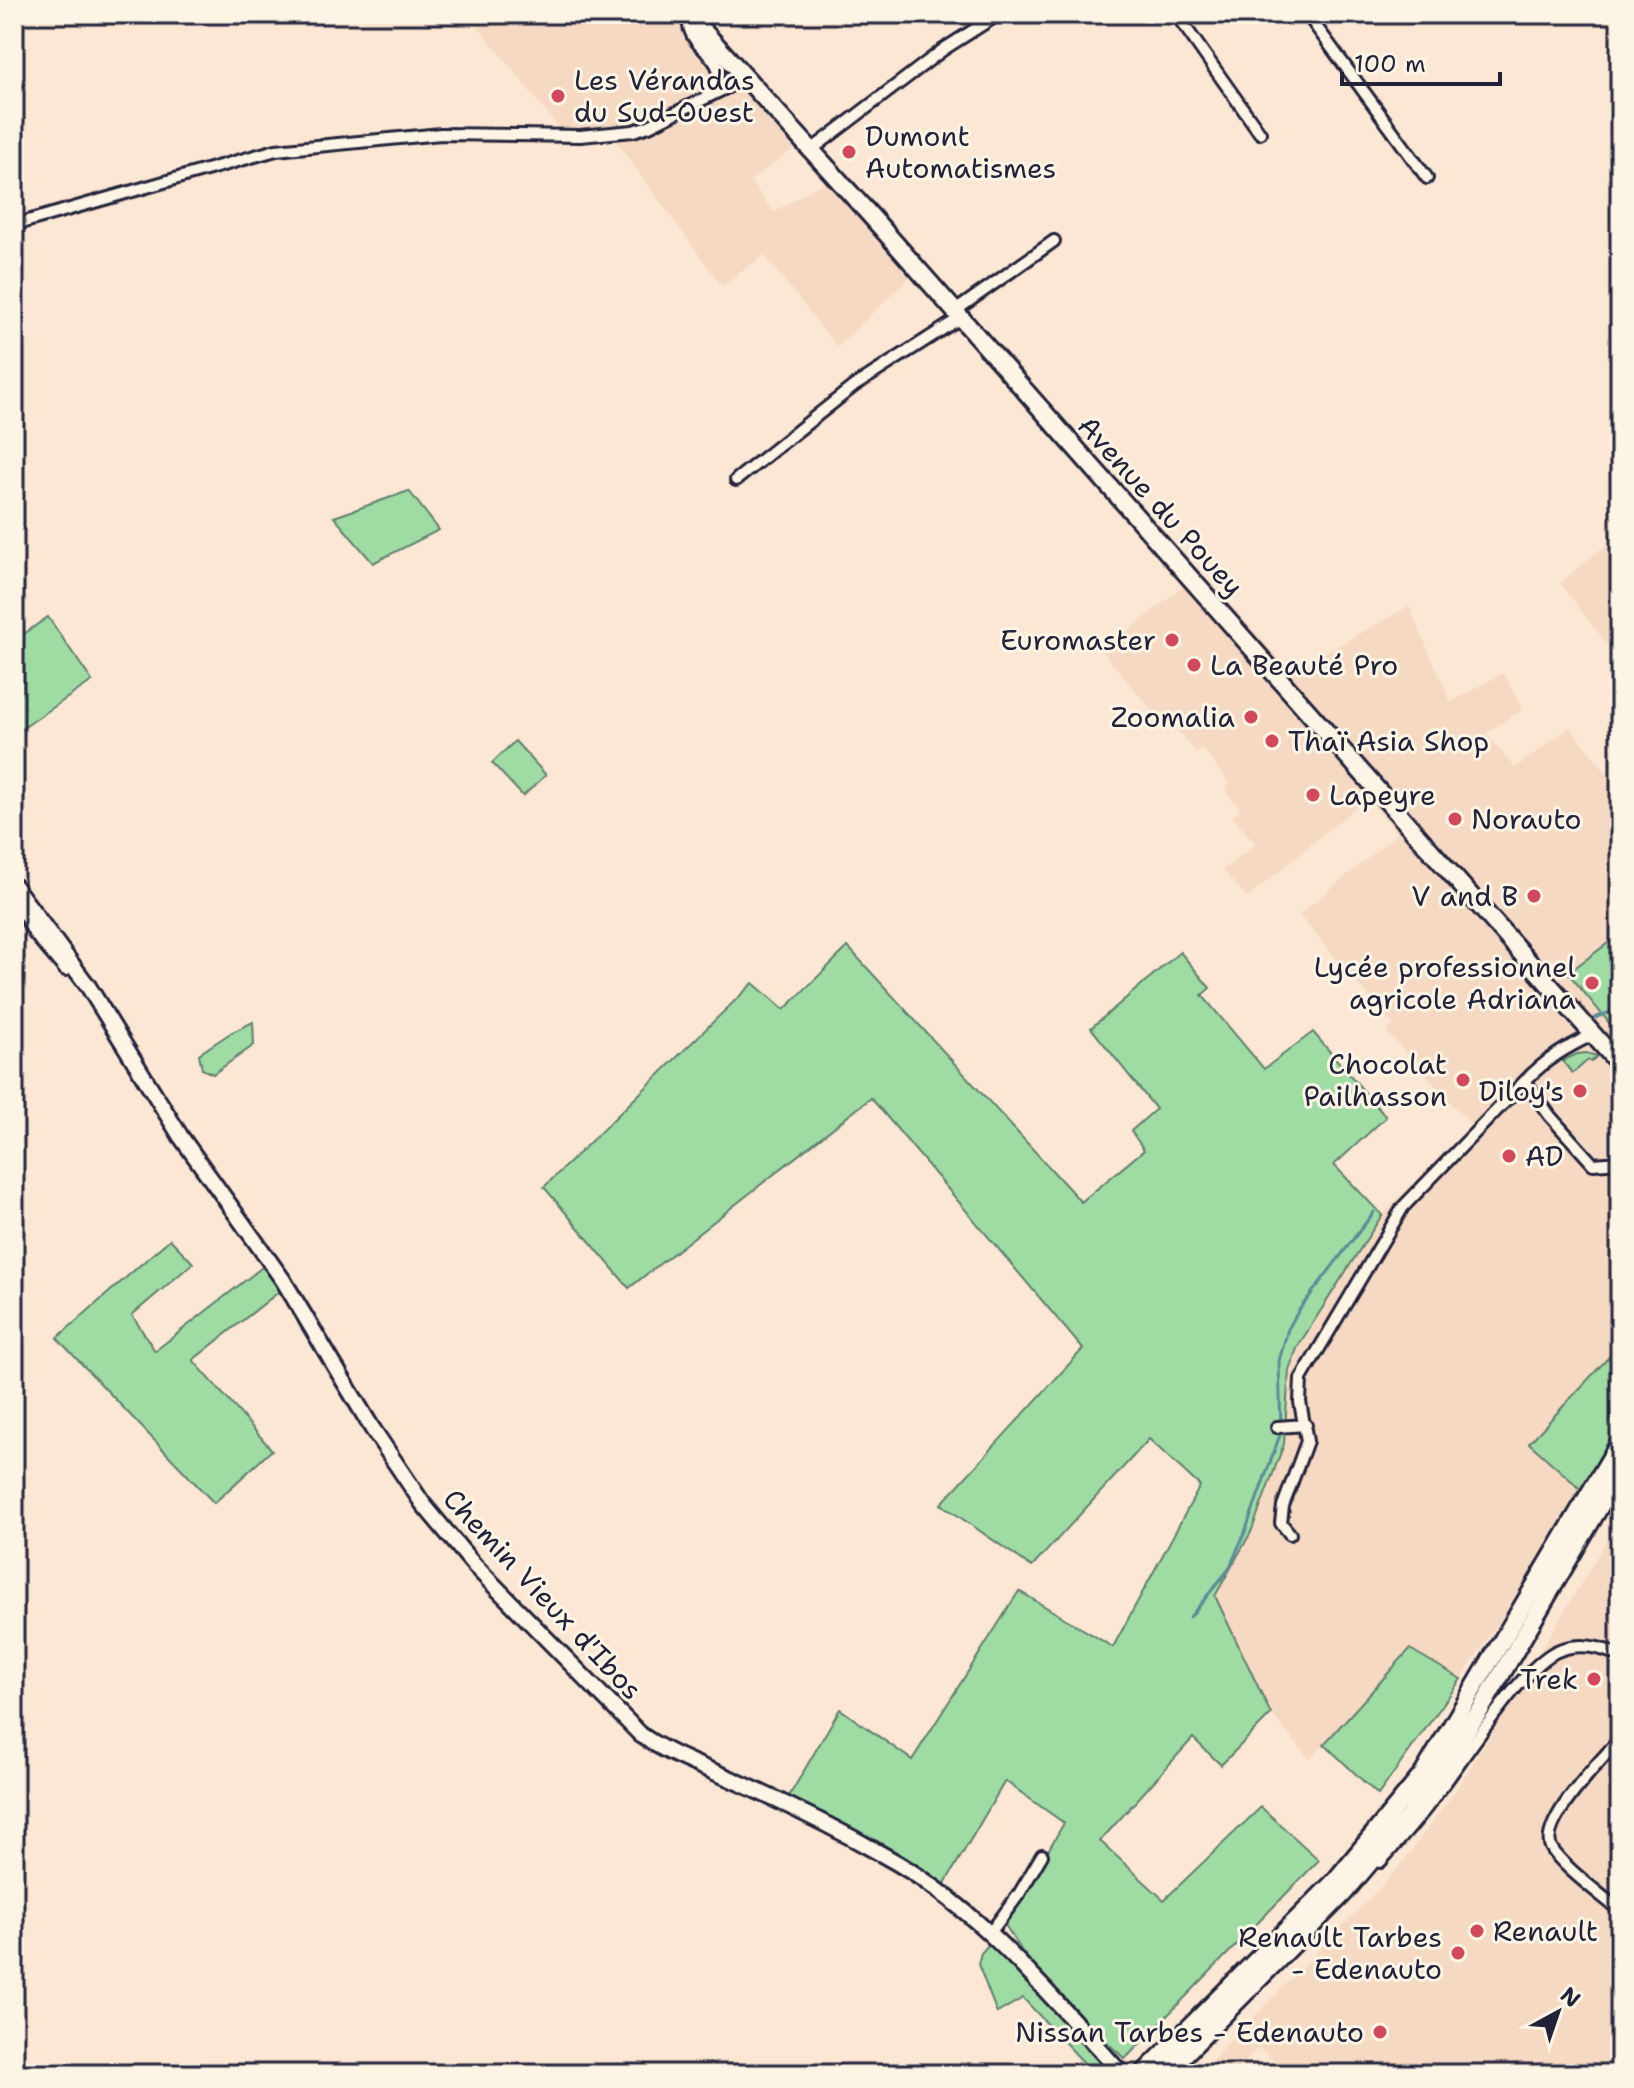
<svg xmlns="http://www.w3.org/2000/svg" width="1634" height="2088" font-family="'Shantell Sans',sans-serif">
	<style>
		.built { fill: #f6d9c3 }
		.green { fill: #9fdca4; stroke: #607f70; stroke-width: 2 }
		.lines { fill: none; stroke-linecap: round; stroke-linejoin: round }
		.stream { stroke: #5b8b9a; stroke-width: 3 }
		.street-casing { stroke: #22223b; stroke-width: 16 }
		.secondary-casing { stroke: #22223b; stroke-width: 20 }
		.primary-casing { stroke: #22223b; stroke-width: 22 }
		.street { stroke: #fcf5e5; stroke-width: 10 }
		.secondary { stroke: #fcf5e5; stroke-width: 14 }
		.primary { stroke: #fcf5e5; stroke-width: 16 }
		.poi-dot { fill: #d1495b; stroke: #fcf5e5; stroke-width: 3 }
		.labels { text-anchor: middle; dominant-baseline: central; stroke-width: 6; stroke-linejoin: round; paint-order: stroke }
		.poi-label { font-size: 28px; fill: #22223b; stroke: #fcf5e5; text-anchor: end }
		.street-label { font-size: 28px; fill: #22223b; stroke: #fcf5e5 }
	</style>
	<rect width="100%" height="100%" fill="#fbe7d3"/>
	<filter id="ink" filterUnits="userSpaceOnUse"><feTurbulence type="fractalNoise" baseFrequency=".0125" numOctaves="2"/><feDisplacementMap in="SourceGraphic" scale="16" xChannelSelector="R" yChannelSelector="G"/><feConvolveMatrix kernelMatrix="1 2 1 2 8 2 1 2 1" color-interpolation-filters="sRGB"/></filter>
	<g filter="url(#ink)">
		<path class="built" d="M468,14H700L810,137L750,181L774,212L828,180L913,274L837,347L764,255L722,286L615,140L568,139Z
			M1620,533V661L1560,583Z
			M1200,572L1291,672L1409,606L1451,702L1503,673L1523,709L1486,733L1515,768L1570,727L1620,790V1345L1529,1443L1584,1492L1461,1679L1410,1649L1310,1759L1271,1714L1215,1596L1250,1532L1286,1397L1289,1370L1298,1346L1382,1215L1471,1125L1387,1032L1393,1025L1299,915L1398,833L1367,798L1247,898L1223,870L1256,844L1233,817L1240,809L1226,791L1228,782L1202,748L1196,752L1167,717L1161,721L1103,652Z
			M1620,1518V2074H1286L1259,2047L1233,2074H1198L1396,1871L1419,1840L1454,1793L1494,1729Z"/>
		<path class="green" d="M409,491L439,530L373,563L334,517Z
			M48,617L92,681L14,734V641Z
			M515,741L546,775L523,796L492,763Z
			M1620,934V1036L1568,973Z
			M848,947L1081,1202L1144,1150L1131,1131L1156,1109L1091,1028L1180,952L1210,988L1202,995L1264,1069L1313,1032L1386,1117L1334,1165L1382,1215L1298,1346L1289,1370L1284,1444L1251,1532L1215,1596L1271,1714L1221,1765L1193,1738L1100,1841L1164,1900L1261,1807L1319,1860L1125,2059L1070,2008L1027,1959L1005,1925L1064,1823L1005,1781L937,1897L882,1861L781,1810L840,1709L912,1760L1019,1591L1113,1647L1200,1486L1149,1439L1032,1567L941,1504L1083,1349L871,1098L629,1288L544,1187L753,983L784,1010Z
			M253,1022L254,1045L213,1074L202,1069L199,1054L232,1032Z
			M1586,1053L1597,1056L1591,1062L1588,1060L1573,1073L1562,1061L1577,1054Z
			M170,1239L193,1263L132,1315L155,1351L265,1265L281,1290L193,1360L272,1450L214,1503L57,1338Z
			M1620,1345V1429L1584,1492L1529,1443Z
			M1410,1649L1461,1679L1378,1795L1324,1744Z
			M989,1944L997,1948L1115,2074H1079L1084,2063L1023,1998L997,2013L978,1964L981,1953Z"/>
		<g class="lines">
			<path class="stream" d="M1595,1018L1620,1008
				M1190,1617L1229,1569L1245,1532L1281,1432L1279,1361L1288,1329L1299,1310L1374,1212"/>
			<defs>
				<path id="street" d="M1176,14L1260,133
					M1307,14L1427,178
					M689,17C689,21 688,26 690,30C698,55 738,61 707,96
					M810,151L944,49L999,14
					M14,225L276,150L441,134L580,136L633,131L649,126L746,78
					M955,311L1054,241
					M736,480L854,386L960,318
					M1594,1034C1567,1047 1546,1059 1525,1081L1550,1116L1593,1164L1620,1162
					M1277,1427L1306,1425
					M1290,1534L1281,1523L1283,1506L1307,1441L1300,1402L1301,1379L1403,1207L1525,1081
					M1620,1739C1604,1757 1539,1822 1551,1847C1560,1865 1603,1896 1620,1911
					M1380,1862C1400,1840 1419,1819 1436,1795C1463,1760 1519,1671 1555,1652C1576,1642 1599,1646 1620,1656
					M990,1933L1019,1894L1042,1855"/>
				<path id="secondary" d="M14,886L88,986L181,1137L283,1280L372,1428L423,1504L474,1565L641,1735C670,1755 701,1766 733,1780C785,1803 836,1828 885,1856C980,1908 1049,1995 1121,2073
					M24,911L36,933L66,968"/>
				<path id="primary" d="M688,14L870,215L1620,1065
					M1143,2074L1334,1882L1423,1774L1620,1442
					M1165,2074L1344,1893L1411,1814L1481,1709L1620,1472"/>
			</defs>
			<use href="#street" class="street-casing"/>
			<use href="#secondary" class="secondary-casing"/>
			<use href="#primary" class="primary-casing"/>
			<use href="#street" class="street"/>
			<use href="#secondary" class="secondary"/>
			<use href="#primary" class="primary"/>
		</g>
	</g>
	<g class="poi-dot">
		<circle cx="558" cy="96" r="8"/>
		<circle cx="849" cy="152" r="8"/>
		<circle cx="1172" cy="640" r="8"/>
		<circle cx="1194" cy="665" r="8"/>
		<circle cx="1251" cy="717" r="8"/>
		<circle cx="1272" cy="741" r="8"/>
		<circle cx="1313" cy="795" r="8"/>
		<circle cx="1455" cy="819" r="8"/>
		<circle cx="1534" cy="896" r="8"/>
		<circle cx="1592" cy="983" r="8"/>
		<circle cx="1463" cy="1080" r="8"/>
		<circle cx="1580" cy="1091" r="8"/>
		<circle cx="1509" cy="1156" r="8"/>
		<circle cx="1594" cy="1679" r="8"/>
		<circle cx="1477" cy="1931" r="8"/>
		<circle cx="1458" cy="1953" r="8"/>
		<circle cx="1380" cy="2032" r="8"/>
	</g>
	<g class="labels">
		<g class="poi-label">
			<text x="574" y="80" text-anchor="start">Les Vérandas<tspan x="574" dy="32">du Sud-Ouest</tspan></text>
			<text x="865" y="136" text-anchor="start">Dumont<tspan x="865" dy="32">Automatismes</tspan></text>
			<text x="1156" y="640">Euromaster</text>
			<text x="1210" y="665" text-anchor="start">La Beauté Pro</text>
			<text x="1235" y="717">Zoomalia</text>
			<text x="1288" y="741" text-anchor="start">Thaï Asia Shop</text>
			<text x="1329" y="795" text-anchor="start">Lapeyre</text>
			<text x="1471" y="819" text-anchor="start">Norauto</text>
			<text x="1518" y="896">V and B</text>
			<text x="1576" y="967">Lycée professionnel<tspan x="1576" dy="32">agricole Adriana</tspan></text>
			<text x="1447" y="1064">Chocolat<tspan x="1447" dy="32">Pailhasson</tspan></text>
			<text x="1564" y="1091">Diloy's</text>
			<text x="1525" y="1156" text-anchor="start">AD</text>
			<text x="1578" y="1679">Trek</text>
			<text x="1493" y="1931" text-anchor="start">Renault</text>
			<text x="1442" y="1937">Renault Tarbes<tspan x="1442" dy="32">- Edenauto</tspan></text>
			<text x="1364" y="2032">Nissan Tarbes - Edenauto</text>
		</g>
		<g class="street-label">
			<text transform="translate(1161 506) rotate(48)">Avenue du Pouey</text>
			<text transform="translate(543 1594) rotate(47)">Chemin Vieux d'Ibos</text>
		</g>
	</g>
	<rect width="1634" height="2088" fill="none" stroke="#fcf5e5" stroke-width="48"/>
	<rect x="24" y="24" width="1586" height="2040" fill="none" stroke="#22223b" stroke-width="3" filter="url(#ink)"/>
	<g transform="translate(1558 2012) rotate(40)" stroke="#fcf5e5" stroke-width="6" paint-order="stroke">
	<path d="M0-6L14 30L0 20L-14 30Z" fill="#22223b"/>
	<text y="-12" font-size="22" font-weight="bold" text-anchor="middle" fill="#22223b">N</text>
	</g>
	<path d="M1342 72v12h158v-12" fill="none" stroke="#22223b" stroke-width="4"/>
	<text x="1354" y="72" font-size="24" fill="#22223b" stroke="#fcf5e5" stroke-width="6" paint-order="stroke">100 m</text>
</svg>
